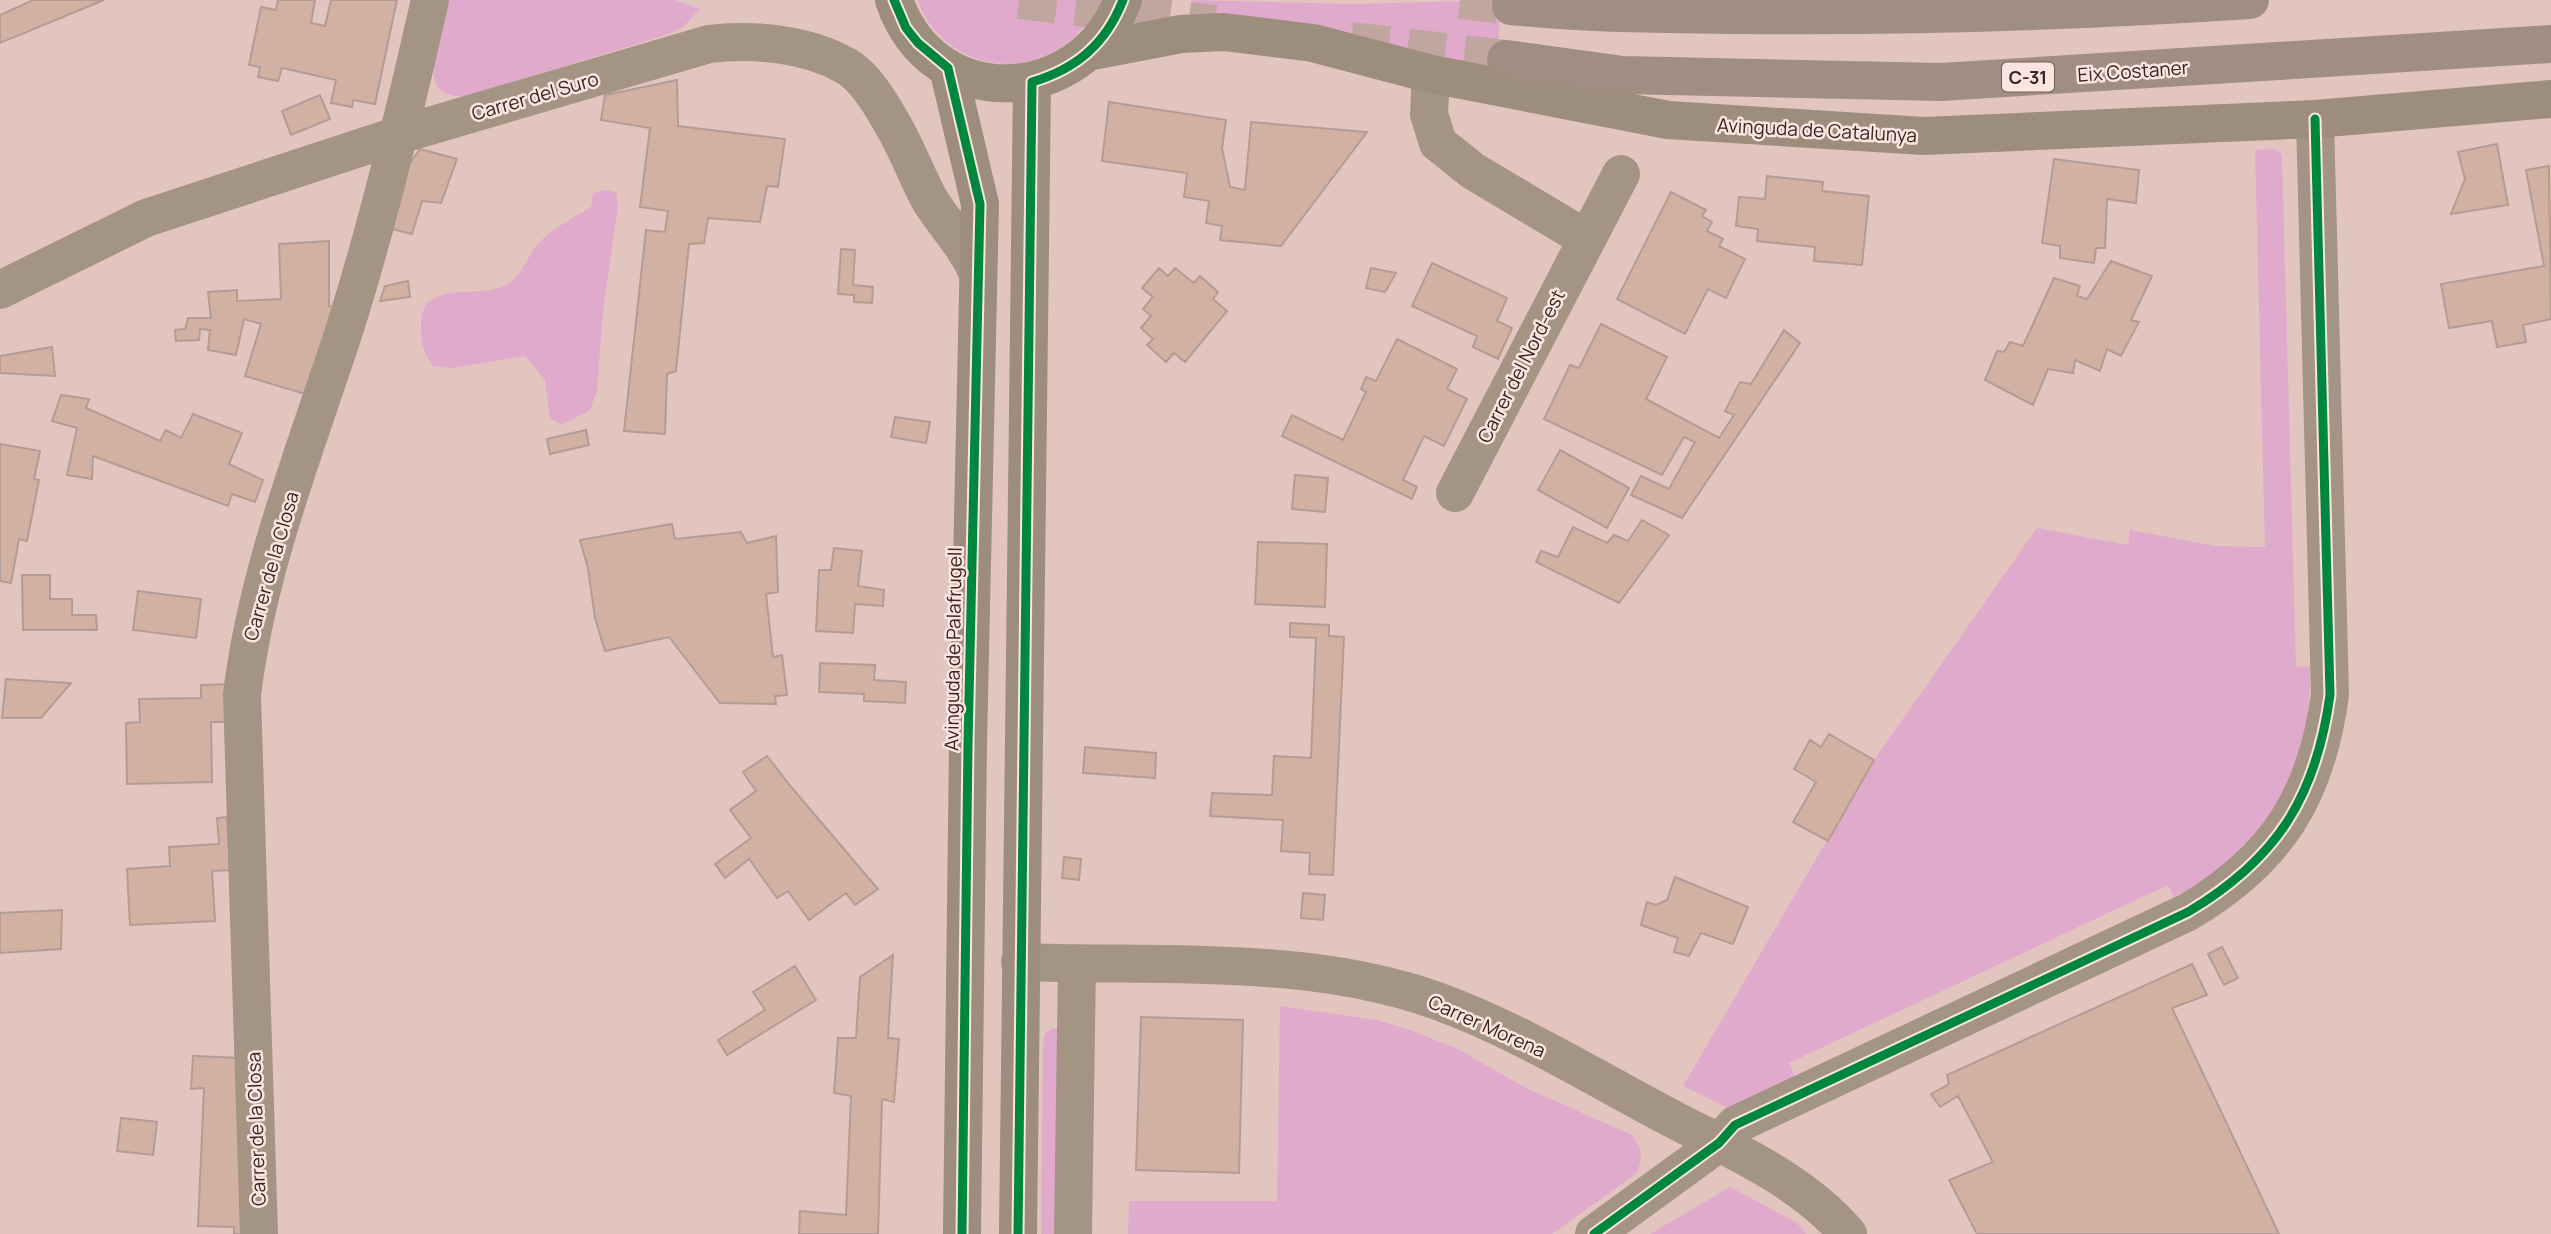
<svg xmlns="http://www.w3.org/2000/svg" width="2551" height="1234" font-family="Manrope,sans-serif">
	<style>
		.green { fill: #e0aacc }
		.building { fill: #d2b1a2; stroke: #b39c95; stroke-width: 2 }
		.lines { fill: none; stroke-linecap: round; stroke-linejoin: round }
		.highway-tunnel { stroke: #c1a59f; stroke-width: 38; stroke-dasharray: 38 19; stroke-linecap: butt }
		.street { stroke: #a49484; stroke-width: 38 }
		.secondary { stroke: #9d8d7c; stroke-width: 38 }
		.highway { stroke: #a08e83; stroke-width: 38 }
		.cycleway-casing { stroke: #fce4e0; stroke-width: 13 }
		.cycleway { stroke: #00873e; stroke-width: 9 }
		.labels { text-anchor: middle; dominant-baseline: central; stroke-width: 5; stroke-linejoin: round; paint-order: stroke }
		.shield { fill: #fce4e0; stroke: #745e5a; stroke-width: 2 }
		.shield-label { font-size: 18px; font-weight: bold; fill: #392420 }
		.street-label { font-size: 19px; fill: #392420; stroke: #fce4e0 }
	</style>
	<rect width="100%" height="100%" fill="#e3c5bf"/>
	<path class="green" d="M446,0H675L700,9L682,28L663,36L464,97C457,96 448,96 442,91C422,78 442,21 446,0Z
		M917,0H1099C1064,85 950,85 917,0Z
		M1192,0L1355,4L1501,0L1496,75L1190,18Z
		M2273,149L2281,153L2282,158L2296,666L2310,667C2313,770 2265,850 2174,897L2168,885L1789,1063L1795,1077L1728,1108L1683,1086L1874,760L2037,528L2128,545L2130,530L2216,546L2265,547L2255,150Z
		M606,190L616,192L618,206L603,312L597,390L590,410L562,425L550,418L545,380L525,356L451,368L433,366C423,352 421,344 421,326C420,276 482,301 508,284C523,274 527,257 537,245C551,229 573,218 591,207L593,193Z
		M1280,1006L1377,1020L1413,1031L1458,1049L1526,1088L1632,1135C1642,1149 1643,1157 1637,1173L1552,1234H1128L1129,1201H1277Z
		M1053,1028L1061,1031L1060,1234H1041L1043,1043L1045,1033Z
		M1730,1187L1797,1223L1806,1234H1650Z"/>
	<path class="building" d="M33,0H104L0,43V15Z
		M278,0H315L311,23L325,26L331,0H397L375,104L353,100L352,107L331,103L336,80L282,68L278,81L258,77L260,67L249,65L261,7L276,10Z
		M677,80L678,126L785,139L778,187L767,186L760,222L708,218L704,243L689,244L676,371L667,374L665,434L624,431L646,230L665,232L668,211L640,207L650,128L601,120L605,95Z
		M320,95L330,119L291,135L282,111Z
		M1109,102L1226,120L1222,148L1230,187L1245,190L1251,122L1367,132L1281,246L1220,240L1222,226L1206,223L1209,201L1184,197L1187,173L1102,161Z
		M2497,144L2508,205L2451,214L2465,179L2458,152Z
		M420,149L457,159L441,203L422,201L412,234L392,229L403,173Z
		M2054,159L2139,170L2136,203L2107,199L2105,248H2096L2094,263L2060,258V246L2042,243Z
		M2549,166L2551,319L2523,325L2526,342L2497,347L2492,321L2449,328L2441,284L2544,266L2526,170Z
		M1767,176L1823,182L1822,191L1869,196L1862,265L1814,261L1815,247L1757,241L1758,229L1736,226L1739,197L1765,199Z
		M1671,192L1706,210L1702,216L1712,222L1707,231L1723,239L1719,246L1745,259L1726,298L1708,289L1685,334L1617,299Z
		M329,241V306L336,308L312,396L245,376L261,324L244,319L236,355L208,350L210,330L200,329L199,340L176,341L175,330L185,329L188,318H211L208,292L237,290V301L281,299L279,244Z
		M841,249L855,250L853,285L873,287L872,303L854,302V295L838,294Z
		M2111,261L2152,276L2131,320L2139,322L2121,356L2107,349L2100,371L2075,360L2073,373L2048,369L2033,405L1985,380L1997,351L2004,352L2010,342L2023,346L2054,278L2080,286L2077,296L2087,299Z
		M1432,263L1507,298L1497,321L1512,328L1498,359L1473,347L1477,336L1412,306Z
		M1159,268L1168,276L1175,268L1194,283L1200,276L1218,292L1213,299L1227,311L1185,362L1174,353L1166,362L1147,345L1153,339L1141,328L1151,316L1143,309L1153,297L1142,288Z
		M1371,268L1396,273L1385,292L1366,288Z
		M408,281L410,297L380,301L385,286Z
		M1601,324L1667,357L1646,399L1719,438L1734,415L1725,411L1740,382L1751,384L1784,330L1800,343L1682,518L1631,495L1641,476L1669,489L1695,442L1684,437L1662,475L1544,419L1570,365L1579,368Z
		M1397,339L1457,369L1447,389L1467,399L1444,446L1424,436L1403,480L1417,487L1412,499L1282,436L1292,415L1343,440L1366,392L1361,389L1366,377L1376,381Z
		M52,347L55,376L0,373V356Z
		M61,395L89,399L86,408L160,441L166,430L181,438L193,414L242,433L229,464L263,480L255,502L232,494L228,506L93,456L92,479L67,475L77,428L52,421Z
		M895,417L930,422L926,443L891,437Z
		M586,430L589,445L550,454L547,439Z
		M0,444L40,451L34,479L39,480L27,541L19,539L11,583L0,581Z
		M1560,450L1629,488L1607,528L1538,490Z
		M1295,475L1328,478L1325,512L1292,509Z
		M1642,520L1669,535L1619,603L1536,562L1541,551L1558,557L1573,527L1607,543L1614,535L1628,541Z
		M672,524L675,539L741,532L747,543L776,536L778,592L766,594L773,657L782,655L787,695L775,696L776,704L720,703L669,637L605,651L595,618L588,568L580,540Z
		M1258,542L1327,544L1325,607L1255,604Z
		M834,548L862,551L858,586L884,590L883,606L855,604L853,633L816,631L819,570H831Z
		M22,575H50V599H72V615H96L97,630H23Z
		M138,591L201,599L196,638L133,630Z
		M1290,623L1329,625V636L1344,637L1333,875L1309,874L1310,853L1281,851L1283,820L1210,816L1212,793L1272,795L1274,756L1311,758L1316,638L1290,637Z
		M820,663L875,665L874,680L906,682L905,703L864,701V694L819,692Z
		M6,679L71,683L41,718H2Z
		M231,684L232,722H211L212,782L127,784L126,723L140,722L139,699L201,698V685Z
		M1829,734L1874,760L1828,841L1793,822L1816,782L1794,769L1810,740L1821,747Z
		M1085,747L1156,753L1155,778L1083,773Z
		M767,756L792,788L878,889L855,905L846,893L809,920L788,891L777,898L749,859L725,878L715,864L751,838L730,810L756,791L743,772Z
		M227,817L230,870L212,871L215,921L130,925L127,869L170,866L169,847L219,844L217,818Z
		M1064,857L1081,859L1079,880L1062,878Z
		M1675,877L1748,907L1733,944L1701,933L1689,956L1674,952L1678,938L1641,925L1647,902L1656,905L1667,900Z
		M1303,893L1325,895L1323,920L1301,918Z
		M62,910L61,949L0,953V913Z
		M2222,947L2238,978L2224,985L2208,954Z
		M893,955L888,1038L899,1039L894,1102L882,1099L878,1234H799L800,1211L846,1215L851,1096L834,1093L838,1038H856L860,977Z
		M2192,964L2207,995L2172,1008L2279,1234H1977L1949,1180L1993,1162L1958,1096L1940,1107L1931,1094L1949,1084L1947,1075Z
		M795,966L816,1000L727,1055L718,1040L765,1010L753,992Z
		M1141,1017L1243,1020L1239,1173L1136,1170Z
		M193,1056L242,1058L245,1234H234V1227L198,1226L204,1088L191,1089Z
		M121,1118L157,1122L153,1155L117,1151Z"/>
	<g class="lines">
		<path class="highway-tunnel" d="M1019,0L1215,24
			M1460,0L1511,6
			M1351,41L1506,59"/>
		<path class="street" d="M1431,74L1429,114L1438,143L1473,171L1587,239
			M0,290L146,218L399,135L709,44C753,39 806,43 846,66C864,76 880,102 890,120C905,144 915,172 928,197C943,223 967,246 978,274
			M1455,493L1621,174
			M1020,962C1157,967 1310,954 1440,1002C1519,1031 1593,1077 1667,1116C1731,1150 1800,1178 1848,1234
			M259,1234L242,695C257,569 306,448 345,328C379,220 405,110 430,0
			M1073,1234L1077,964
			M1594,1234L1719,1143L1735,1125L2188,912C2277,859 2316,797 2330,695L2315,119"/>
		<path class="secondary" d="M894,0C933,114 1081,108 1123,0
			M1092,51L1181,34L1224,32L1313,43L1431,74L1668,120L1924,136L2315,119L2551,99
			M948,68L980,204L968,743L962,1234
			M1018,1234L1032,82"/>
		<path class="highway" d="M1511,6C1587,14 1663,14 1740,15C1910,17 2080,11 2250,0
			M1506,59L1623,75L1941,82L2551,44"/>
		<defs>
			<path id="cycleway" d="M894,0L906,28L918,43L948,68L980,204L968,743L962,1234
				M1018,1234L1032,82C1076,69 1106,44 1123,0
				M1594,1234L1719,1143L1735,1125L2188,912C2277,859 2316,797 2330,695L2315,119"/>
		</defs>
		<use href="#cycleway" class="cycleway-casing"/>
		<use href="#cycleway" class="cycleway"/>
	</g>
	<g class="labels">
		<rect class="shield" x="2002" y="62.5" width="52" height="29" rx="5"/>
		<g class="shield-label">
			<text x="2028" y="77">C-31</text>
		</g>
		<g class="street-label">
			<text transform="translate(2133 71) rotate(-4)">Eix Costaner</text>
			<text transform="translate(535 96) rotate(-16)">Carrer del Suro</text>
			<text transform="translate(1817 130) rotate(3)">Avinguda de Catalunya</text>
			<text transform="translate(1521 366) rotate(-63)">Carrer del Nord-est</text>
			<text transform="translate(271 566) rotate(-74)">Carrer de la Closa</text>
			<text transform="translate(953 649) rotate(-89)">Avinguda de Palafrugell</text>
			<text transform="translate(1487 1026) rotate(24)">Carrer Morena</text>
			<text transform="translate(256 1129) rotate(-92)">Carrer de la Closa</text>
		</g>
	</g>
</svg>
